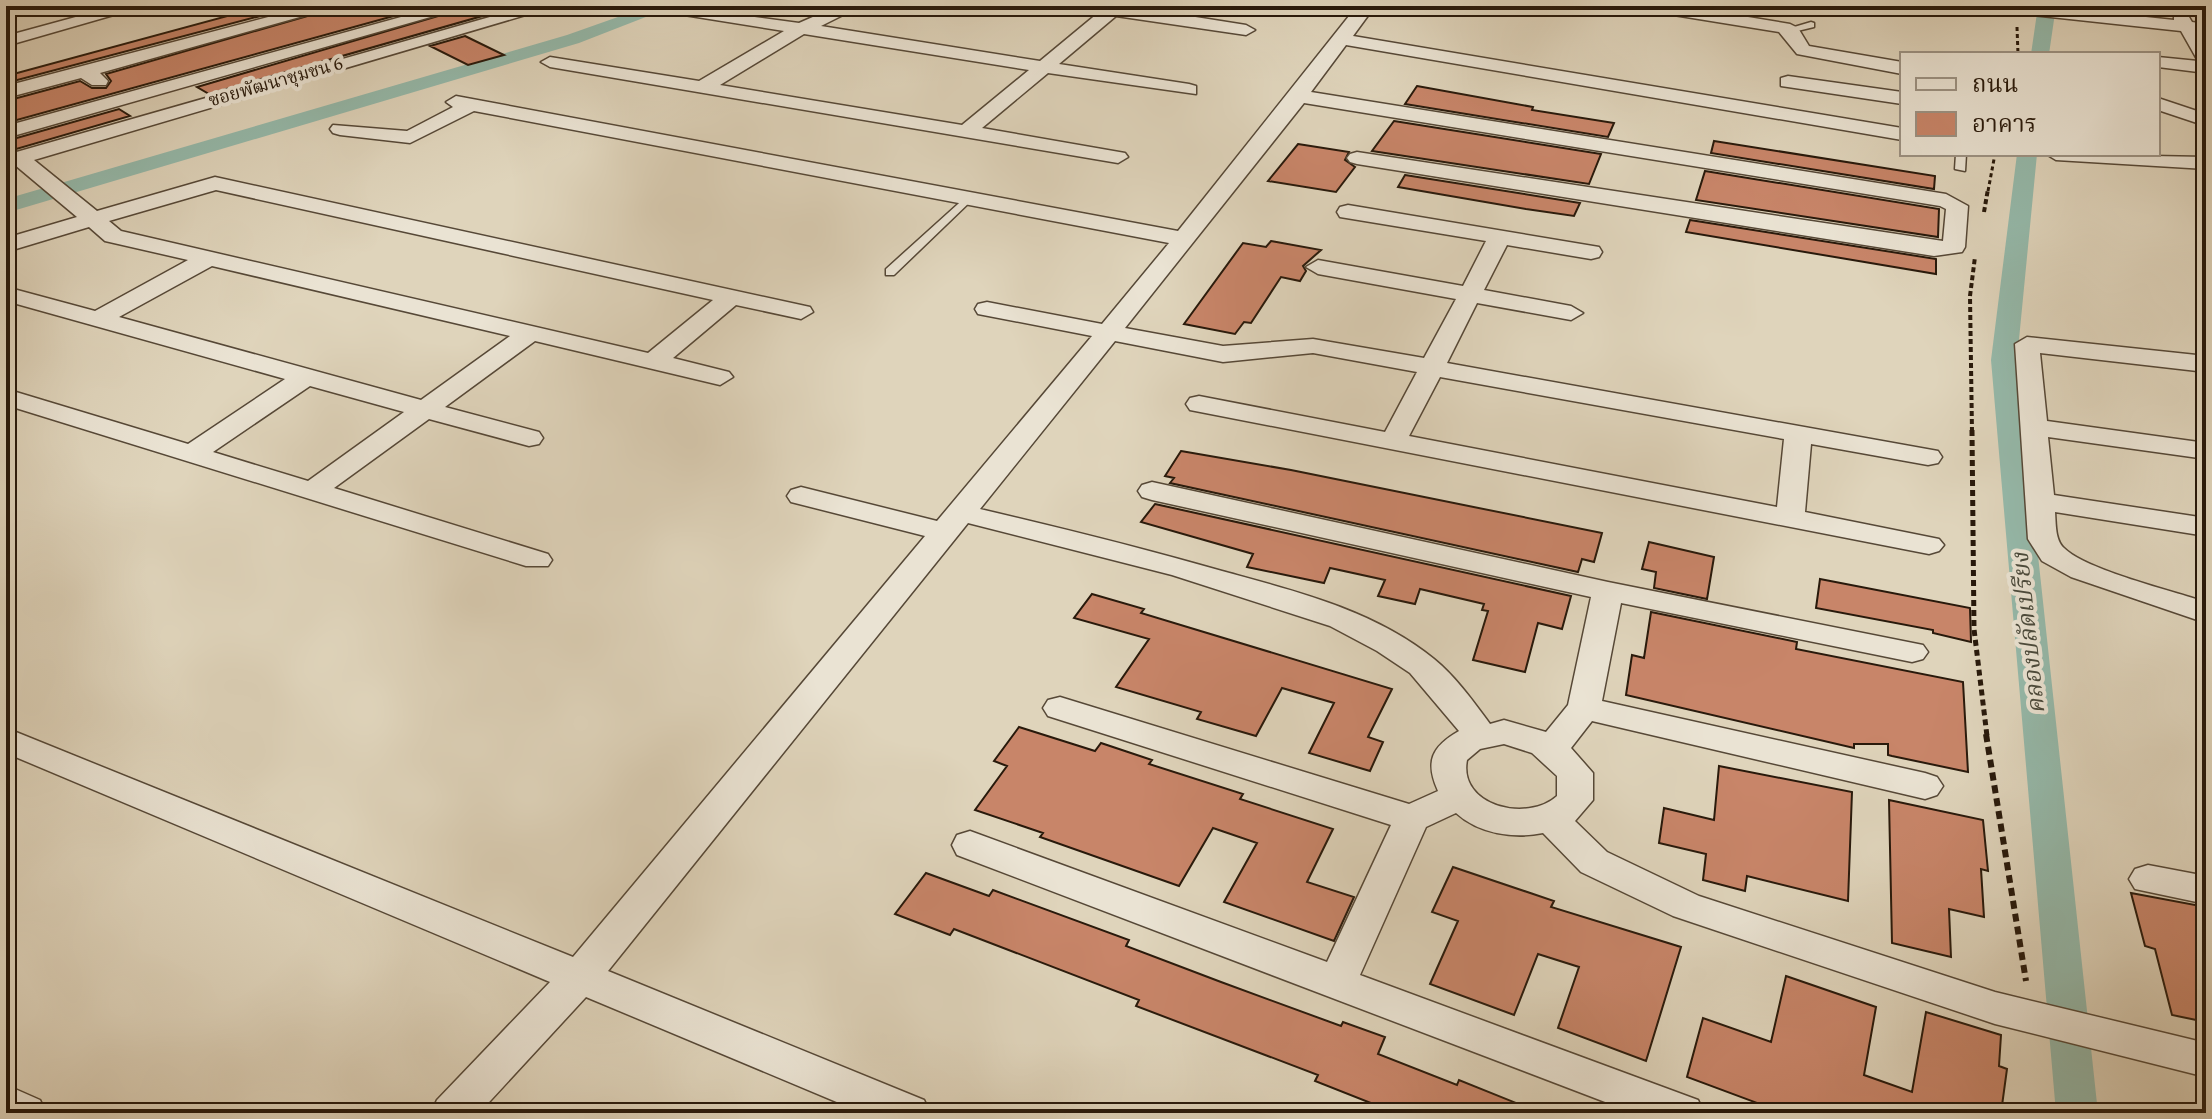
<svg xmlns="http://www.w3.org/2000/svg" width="2212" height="1119" font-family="Vollkorn,'Noto Serif Thai',serif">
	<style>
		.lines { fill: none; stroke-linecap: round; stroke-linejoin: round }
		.canal { fill: #95b9aa; fill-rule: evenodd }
		.building { fill: #c88569; stroke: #28190b; stroke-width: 2 }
		.lane-casing { stroke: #564837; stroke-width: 3 }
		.street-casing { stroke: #564837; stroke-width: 3 }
		.path-far3 { stroke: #28190b; stroke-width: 3; stroke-dasharray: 4 3; stroke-linecap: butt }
		.path-far2 { stroke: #28190b; stroke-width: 4; stroke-dasharray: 5 3; stroke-linecap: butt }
		.path-far1 { stroke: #28190b; stroke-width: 5; stroke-dasharray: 6 4; stroke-linecap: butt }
		.path { stroke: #28190b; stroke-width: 6; stroke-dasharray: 8 5; stroke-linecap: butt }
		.lane { fill: #eae3d3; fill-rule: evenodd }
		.street { fill: #eae3d3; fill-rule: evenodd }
		.labels { text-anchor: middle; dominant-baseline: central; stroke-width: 8; stroke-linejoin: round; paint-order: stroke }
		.far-street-label { font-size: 18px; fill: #28190b; stroke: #eae3d3 }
		.water-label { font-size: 24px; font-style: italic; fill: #49493b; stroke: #eae3d3 }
	</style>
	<rect width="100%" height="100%" fill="#dfd4bb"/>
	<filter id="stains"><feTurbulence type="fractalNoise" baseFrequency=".0025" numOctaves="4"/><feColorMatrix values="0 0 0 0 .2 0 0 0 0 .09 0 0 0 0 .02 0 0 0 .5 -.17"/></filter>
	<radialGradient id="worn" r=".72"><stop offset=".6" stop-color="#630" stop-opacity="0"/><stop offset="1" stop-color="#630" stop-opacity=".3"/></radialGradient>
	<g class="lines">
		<path class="canal" d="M649,6H674L579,43L6,213V199L567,35Z
			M2038,6H2056L2049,54H2031Z
			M2017,154H2037L2017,360L2098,1113H2056L1991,360Z"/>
	</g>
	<path class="building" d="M264,6H298L6,83V76Z
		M342,6H430L6,123V101L80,81L92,88H106L111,81L106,74Z
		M472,6L514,7L209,94L197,87Z
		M465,36L504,55L468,65L430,46Z
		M1417,86L1533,107L1532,110L1614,123L1608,137L1405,104Z
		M119,109L130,116L6,152V141Z
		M1394,121L1601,154L1589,184L1372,151Z
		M1714,141L1935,176L1934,189L1711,153Z
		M1298,144L1349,152L1345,160L1355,167L1336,192L1268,181Z
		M1705,171L1939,209L1938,237L1696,200Z
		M1405,175L1580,203L1574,216L1526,209L1398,187Z
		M1690,220L1936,259V274L1686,232Z
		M1271,241L1321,250L1303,266L1306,271L1300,281L1281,277L1251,323L1244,322L1235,334L1184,324L1243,243L1266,247Z
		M1181,451L1291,470L1602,533L1594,562L1582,559L1578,572L1170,483L1174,478L1165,476Z
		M1155,504L1571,596L1562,629L1538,623L1525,672L1473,660L1488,611L1482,610L1484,604L1420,589L1415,604L1378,596L1385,580L1330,568L1324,583L1247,567L1253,554L1141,522Z
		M1649,542L1714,557L1707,599L1654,588L1656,572L1642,569Z
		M1820,579L1970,608L1971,642L1933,633V630L1816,608Z
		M1092,594L1144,609L1141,613L1392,689L1368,737L1383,742L1370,771L1309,753L1334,703L1282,688L1256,736L1197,719L1201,712L1116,687L1149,639L1074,618Z
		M1651,612L1797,642L1796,649L1963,682L1968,772L1892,756L1888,755V744H1854V748L1626,695L1632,655L1644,658Z
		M1019,727L1095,751L1101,743L1152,760L1149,764L1243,794L1240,799L1333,829L1307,882L1354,897L1334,941L1224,902L1257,843L1213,828L1179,886L1040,837L1043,833L975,810L1007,766L994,761Z
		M1719,766L1852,792L1848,901L1747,876L1745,891L1703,880L1706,854L1659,843L1664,808L1714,820Z
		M1889,800L1983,820L1988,871L1981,869L1984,917L1949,909L1951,957L1892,943Z
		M1453,867L1554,901L1551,907L1681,947L1646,1061L1558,1028L1579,967L1538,954L1514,1015L1430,984L1458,921L1432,912Z
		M926,873L989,896L993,890L1129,940L1126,946L1221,982L1341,1026L1343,1022L1385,1037L1378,1054L1457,1085L1459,1080L1541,1113H1396L1315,1081L1318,1075L1136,1006L1139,1000L954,929L950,935L895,914Z
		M2131,893L2206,907V1022L2172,1015L2155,949L2145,946Z
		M1786,976L1876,1007L1864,1075L1912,1092L1926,1012L2001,1035L1999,1066L2007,1069L2001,1113H1784L1687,1077L1703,1018L1771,1042Z"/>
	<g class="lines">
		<defs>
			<path id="lane" d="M1811,22L1814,23V27L1789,33L1784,30Z
				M1956,154H1966L1965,171L1955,169Z
				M968,195L972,196V200L894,275H886V269Z"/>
			<path id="street" d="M102,6H127L131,10L6,46V36L105,9Z
				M310,6H339L100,73L108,81L106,85H92L81,78L6,98V86Z
				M441,6H469L6,138V126Z
				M528,6H556L34,160L97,211L215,177L810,307L813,312L801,319L736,305L673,358L729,372L733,377L720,385L535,341L445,407L539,432L543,438L539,444L529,446L429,419L334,488L548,554L552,560L548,566H526L6,405V389L188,444L285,379L6,301V287L95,311L188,260L105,241L89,227L6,252V238L77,217L15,165L6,167V155ZM216,190L713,300L648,353L121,231L109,221ZM212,266L510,336L421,400L119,317ZM310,386L404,412L308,481L213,452Z
				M672,6L799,23L838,6H861L821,26L1040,61L1098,13L1076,6H1126L1246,25L1255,30L1246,35L1116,16L1059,64L1189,84L1196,86V94L1048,73L982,128L1125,153L1128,157L1118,163L550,67L541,62L550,57L699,81L784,31L678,14L672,13ZM804,34L1029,70L962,125L720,85Z
				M1357,6H1375L1353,36L1902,128V140L1346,45L1311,92L1946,194L1968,206L1965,247L1962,252L1934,256L1357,164L1350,162L1347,158L1350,154L1357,152L1943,241L1946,209L1940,206L1304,103L1125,328L1223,346L1313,339L1424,358L1456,299L1318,274L1306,267L1318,260L1463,286L1486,241L1340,217L1337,212L1340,207L1348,205L1599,247L1602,252L1599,257L1591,259L1507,245L1484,290L1571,306L1583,313L1571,320L1477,303L1447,363L1938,451L1942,457L1938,463L1928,465L1811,444L1805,512L1939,539L1944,545L1939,551L1929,554L1190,410L1186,404L1190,398L1199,396L1385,432L1417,372L1313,353L1223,362L1115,341L980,509C1061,528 1142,548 1222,571C1295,591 1374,610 1434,659C1456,677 1473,701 1490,724L1504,720L1546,732L1568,705L1591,597L1152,500L1142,497L1138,491L1142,485L1152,482L1608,582L1923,645L1928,652L1923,659L1912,662L1621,603L1602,701L1925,773L1937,777L1943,786L1937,795L1925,799L1592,721L1571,748L1593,773V800L1575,821L1607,852L1699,896L1995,992L2206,1043V1077L1995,1024L1673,916L1581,872L1543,833C1514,839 1479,834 1456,813L1426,827L1360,975L1698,1100L1704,1113H1634L957,855L952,845L957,835L970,831L1327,962L1391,825L1048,716L1043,708L1048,700L1060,697L1409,804L1438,791C1425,762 1431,747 1459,731L1410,673L1377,651L1330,626L1172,575L968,523L608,971L924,1100L930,1113H863L586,997L479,1113H431L437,1100L550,982L6,753V728L573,957L925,536L791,502L787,496L791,490L801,487L937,521L1092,336L978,314L975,309L978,304L987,302L1102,324L1169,243L474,111L410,143L340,135L333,133L330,129L333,125L407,131L453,107L446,102L456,96L1178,231ZM1440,377L1784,439L1777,507L1409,436ZM1504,744L1532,753L1557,776V796C1527,823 1458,806 1467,760L1480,749Z
				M1640,6H1681L1790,24L1798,28L1809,46L1902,62V74L1797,54L1779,32L1649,11Z
				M1987,6H2043L2174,20V12H2186L2192,22L2206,24V34H2199L2206,44V73L2158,67V57L2198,61L2181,31L1996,11Z
				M1788,76L1902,92V104L1781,86V78Z
				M2158,98L2206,114V126L2158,110Z
				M2046,154L2206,157V169L2056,160Z
				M2027,337L2206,356V372L2040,353L2047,421L2206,443V459L2048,437L2054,495L2206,518V536L2055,512C2056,524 2055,540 2064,548C2086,570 2173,591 2206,602V623L2071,577L2042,561L2028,539L2015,344Z
				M2148,865L2206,876V904L2135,889L2129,879L2135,869Z
				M6,1085L40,1100L46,1113H6Z"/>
		</defs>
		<use href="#lane" class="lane-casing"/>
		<use href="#street" class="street-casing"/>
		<path class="path-far3" d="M2017,27L2018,54
			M1988,191L1995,154"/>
		<path class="path-far2" d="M1984,212L1988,189
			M1972,432L1970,296L1975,257"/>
		<path class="path-far1" d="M1972,430L1974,629L1987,736"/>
		<path class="path" d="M1986,734L2026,981"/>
		<use href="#lane" class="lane"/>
		<use href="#street" class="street"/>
	</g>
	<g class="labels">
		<g class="far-street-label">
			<text transform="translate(276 83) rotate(-16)">ซอยพัฒนาชุมชน 6</text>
		</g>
		<g class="water-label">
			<text transform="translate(2030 633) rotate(-96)">คลองปลัดเปรียง</text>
		</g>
	</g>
	<rect width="2212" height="1119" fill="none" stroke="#dfd4bb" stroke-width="32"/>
	<rect x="8" y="8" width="2196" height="1103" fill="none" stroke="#28190b" stroke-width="4"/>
	<rect x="16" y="16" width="2180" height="1087" fill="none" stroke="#28190b" stroke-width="2"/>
	<rect x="1900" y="52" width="260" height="104" fill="#eae3d3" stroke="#9c9283" stroke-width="2"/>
	<rect x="1916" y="78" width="40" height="12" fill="#eae3d3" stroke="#9c9283" stroke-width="2"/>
	<text x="1972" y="92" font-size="24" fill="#28190b">ถนน</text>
	<rect x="1916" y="112" width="40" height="24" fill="#c88569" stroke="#9c9283" stroke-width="2"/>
	<text x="1972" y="132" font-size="24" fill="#28190b">อาคาร</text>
	<rect width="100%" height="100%" filter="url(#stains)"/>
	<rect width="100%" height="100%" fill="url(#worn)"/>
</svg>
